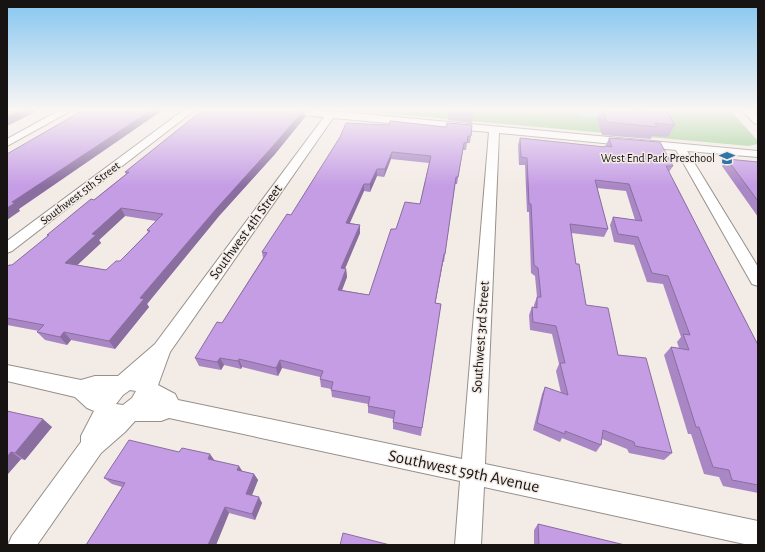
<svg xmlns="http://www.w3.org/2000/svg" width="765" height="552" font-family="'Alegreya Sans',sans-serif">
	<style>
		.green { fill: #96cb8b }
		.water { fill: #90e2fc }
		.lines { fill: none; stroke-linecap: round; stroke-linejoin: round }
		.minor-casing { stroke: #968f8b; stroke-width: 2 }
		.minor { fill: #fff; fill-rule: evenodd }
		.wall { fill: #a987c5; fill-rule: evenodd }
		.shaded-wall { fill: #8a6ea0 }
		.building { fill: #c59de5; stroke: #8a6ea0; fill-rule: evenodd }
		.labels { text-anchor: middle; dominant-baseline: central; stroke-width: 3; stroke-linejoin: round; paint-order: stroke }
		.far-poi-label { font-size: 12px; fill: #161312; stroke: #f3ebe6; text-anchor: end }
		.far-street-label { font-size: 12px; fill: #161312; stroke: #f3ebe6 }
		.street-label { font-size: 14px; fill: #161312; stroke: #f3ebe6 }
		.near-street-label { font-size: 17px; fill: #161312; stroke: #f3ebe6 }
	</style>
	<rect width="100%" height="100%" fill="#f3ebe6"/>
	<path class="green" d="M362,109H729L758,141V144L749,146L360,111Z"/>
	<path class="water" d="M580,109H639L641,111H631L626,120L580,116L578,115L577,110Z"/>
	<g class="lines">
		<defs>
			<path id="minor" d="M62,109H74L7,146V139Z
				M185,109H196L12,251L7,253V241Z
				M267,109H300L331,111L758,151V157L687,151L758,267V286L752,284L676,150L499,133L485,464L758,521V545H749L484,487L481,545H455L460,481L169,418L161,421H135L125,432L101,453L37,545H8L12,536L81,442V436L94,411L87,408L75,397L7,381V365L81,380L95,376H118L155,344L324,117L272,112ZM333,118L489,132L462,459L178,400L175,394L158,385L170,352ZM130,390L136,391L132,398L123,405L116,404L123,395Z
				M741,109H751L758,115V124L754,123Z"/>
		</defs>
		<use href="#minor" class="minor-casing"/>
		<use href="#minor" class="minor"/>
	</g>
	<path class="wall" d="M450,109H475L472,123L448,120Z
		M601,109H616L640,111L641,109H665L675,125L668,137L652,136L651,139L602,135L597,120Z
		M304,110L305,117L275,154L219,216L147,304L149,307L115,349L71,340L67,345L45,340L37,332L39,331L7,325V267L12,265L48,236L47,235L94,200L126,174L125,172ZM125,216L156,221L147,230L148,232L120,261L106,270L77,265L101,243L99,240Z
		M389,125L446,127L472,125L470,143H467L466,150H463L457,184H455L444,262H443L435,303L441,304L421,436L393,429V419L368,413V404L332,397L331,389L321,387L320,379V377L282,368L278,376L242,367L241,369L224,365L221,370L199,366L195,358L222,323L263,258L262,252L291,215ZM391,159L429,163L420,204L396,229L369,295L342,290L347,277L346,269L345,268L360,233V225L350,223L364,191L370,192L377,176L384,177Z
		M520,138L604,147L605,146H606V145L609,138L673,166L669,172L758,345V493L723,486L719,477L704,474L691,434H688L664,355L671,347L679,348L677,342L681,337L663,284L647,282L634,245L614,242L610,225L613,217L635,220L626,191L597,188L608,229L604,237L571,233L576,264L586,305L618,355L672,453L664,460L629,453L627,449L602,439L601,445L596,452L562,438L560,442L533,430L542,394L545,387L561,393L556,371L559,364L552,334L530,330L529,315L532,307H534V305L537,297L535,276L531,273L529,212H527L525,165H519L518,145Z
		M727,159L758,162V217L722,166Z
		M7,411L52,427L25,460L21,459L7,475Z
		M214,460L242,471L254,474L258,480L252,495L262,503L255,520L229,513L216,545H86L122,487L112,484L104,478Z
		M538,524L625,545H534V530Z"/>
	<path class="shaded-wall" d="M24,109H41L7,126V117Z
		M153,109H163V110L19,209L20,211L7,220V208L12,202Z
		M304,110L305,117L275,154L219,216L147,304L149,307L115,349L109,341L140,298L217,208Z
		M392,152L391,159L384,177L385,169Z
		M377,169V176L370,192V184Z
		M364,184V191L346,231V223Z
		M121,208L125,216L99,240L101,243L70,272L65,263L92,234Z
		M360,225V233L342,276L341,268Z
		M444,254L443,262L434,311L435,303Z
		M346,269L347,277L339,298L338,290Z
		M64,332L71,340L67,345L60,337Z
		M220,358L224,365L221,370L217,362Z
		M239,359L242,367L241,369L238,361Z
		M280,360L282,368L278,376L276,368Z
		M43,419L52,427L25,460L15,453Z
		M11,452L21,459L7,475V457Z
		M210,454L215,461L208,459Z
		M239,466L243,472L237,470Z
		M254,474L258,480L250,500L246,494Z
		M259,497L262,503L255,520L252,514Z
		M225,507L229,513L216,545H208Z"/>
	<path class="building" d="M7,109H24L7,117Z
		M85,109H153L12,202L15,203L7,208V154Z
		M204,109H292L304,110L273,146L217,208L140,298L144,299L109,341L64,332L60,337L37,332L44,325L7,318V267L9,265H12L49,235H47L91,199L94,200L129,172H125ZM121,208L163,214L147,230L150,231L120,261H116L106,270L65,263L96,235L92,234Z
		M456,109H475L474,110Z
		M602,109H616L648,111L646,109H665L675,125L655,123L657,127L607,122Z
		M390,121L446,127L447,123L472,125L471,136H468L467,143H464L458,177H456L445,254H444L435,303L441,304L422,428L393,422L395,411L368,406L370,397L331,390L333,382L320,379L323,371L280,360L276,368L239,359L238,361L220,358L217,362L195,358L217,322L222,323L267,253L262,252L287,214L291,215L340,137L346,123L389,125ZM392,152L431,156L420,204L405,202L396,229H391L369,295L338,290L346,269L341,268L360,225L346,223L364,184H370L377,169H385Z
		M520,138L605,147V146L612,147L609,138L660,142L673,166H666L758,345V485L732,480L729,470L713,467L699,427H696L671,347L689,350L683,334L690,335L668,276L652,273L638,237L618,234L613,217L642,221L629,184L595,180L608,229L570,224L576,264H579L586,305L608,308L618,355L646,358L672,453L635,446L634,442L603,430L601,445L565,431V434L537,423L545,387L568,395L560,363H565L556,326L533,322L532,307L537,308V297H541L538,268L534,265L531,204H529L527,158L521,157Z
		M727,159L758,162V201Z
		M7,411L43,419L15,453L11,452L7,457Z
		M129,440L179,452L182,448L210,454L208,459L239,466L237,470L254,474L246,494L259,497L252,514L225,507L208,545H86L125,483L104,478Z
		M538,524L625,545H539Z
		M343,533L390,545H340Z"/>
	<linearGradient id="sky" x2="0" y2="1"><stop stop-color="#85c6f0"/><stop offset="0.59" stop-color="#faf6f4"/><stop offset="1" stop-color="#faf6f4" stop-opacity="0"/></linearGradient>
	<rect width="765" height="186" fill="url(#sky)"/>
	<defs>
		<symbol id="school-bare" viewBox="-9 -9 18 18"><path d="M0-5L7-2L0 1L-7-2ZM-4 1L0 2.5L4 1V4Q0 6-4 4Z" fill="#2d74a8" stroke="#f3ebe6" stroke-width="2.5" paint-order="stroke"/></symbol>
	</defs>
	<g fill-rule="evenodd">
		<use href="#school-bare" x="716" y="147" width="22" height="22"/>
	</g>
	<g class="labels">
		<g class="far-poi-label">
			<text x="715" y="158">West End Park Preschool</text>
		</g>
		<g class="far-street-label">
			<text transform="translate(80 193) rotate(-37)">Southwest 5th Street</text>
		</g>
		<g class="street-label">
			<text transform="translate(246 232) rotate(-54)">Southwest 4th Street</text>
			<text transform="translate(481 337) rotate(-86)">Southwest 3rd Street</text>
		</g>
		<g class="near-street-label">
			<text transform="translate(464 471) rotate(12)">Southwest 59th Avenue</text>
		</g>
	</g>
	<rect width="765" height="552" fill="none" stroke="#161312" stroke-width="16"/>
</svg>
